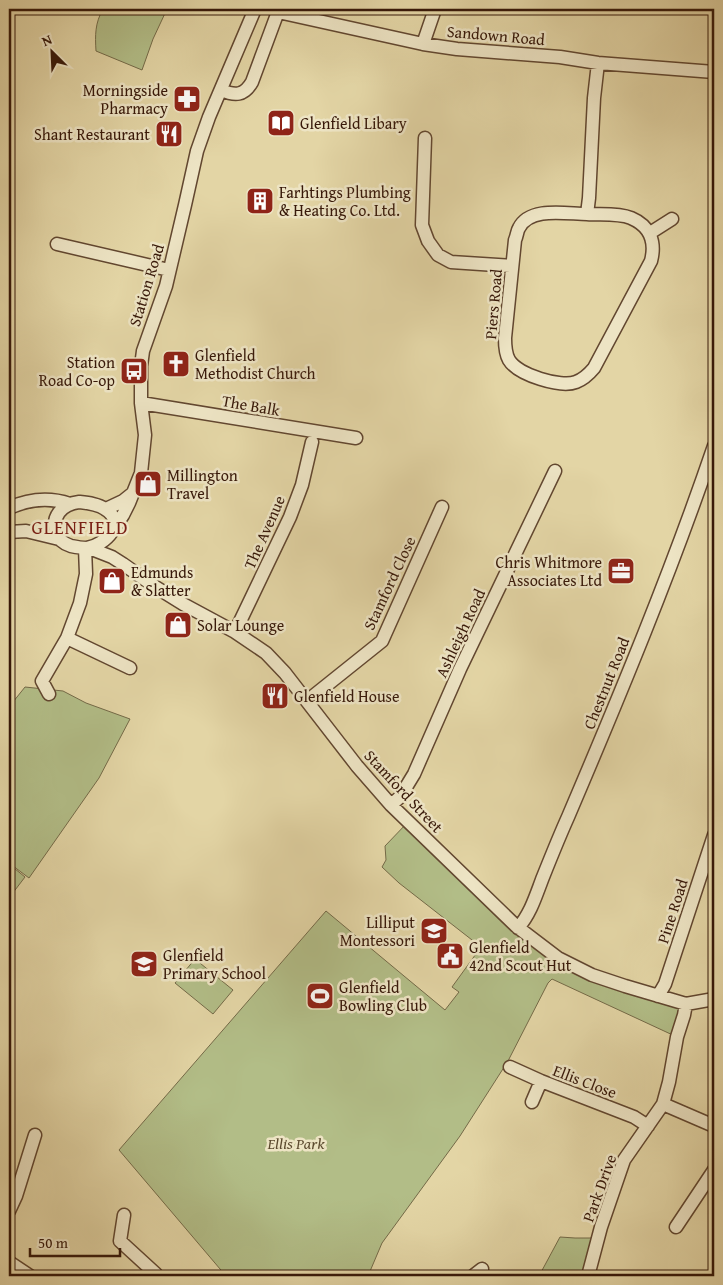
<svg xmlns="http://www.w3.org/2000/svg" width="723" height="1285" font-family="'Gentium Book Plus',serif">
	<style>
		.green { fill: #b2bd87; stroke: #746a48 }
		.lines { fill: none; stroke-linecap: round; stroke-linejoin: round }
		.minor-casing { stroke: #624730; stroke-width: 15 }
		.minor { stroke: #ede4c4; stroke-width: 12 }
		.labels { text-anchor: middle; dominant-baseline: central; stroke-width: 5; stroke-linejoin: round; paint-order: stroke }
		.street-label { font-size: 16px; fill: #371809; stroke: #ede4c4 }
		.poi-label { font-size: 16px; fill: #371809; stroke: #ede4c4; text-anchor: start }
		.park-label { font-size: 16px; font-style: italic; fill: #5c4a2f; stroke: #ede4c4 }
		.quarter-label { font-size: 19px; letter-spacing: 1px; fill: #7a1f14; stroke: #ede4c4 }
	</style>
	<rect width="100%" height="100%" fill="#e3d5a5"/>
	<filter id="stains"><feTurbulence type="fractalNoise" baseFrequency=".004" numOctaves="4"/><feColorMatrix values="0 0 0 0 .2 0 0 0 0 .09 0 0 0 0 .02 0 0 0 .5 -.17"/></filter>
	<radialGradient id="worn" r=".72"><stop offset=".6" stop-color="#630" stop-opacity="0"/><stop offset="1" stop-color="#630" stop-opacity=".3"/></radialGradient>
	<path class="green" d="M103,9H167L153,39L142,70L96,51C95,35 95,23 103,9Z
		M25,687L63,691L86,703L130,719L99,778L29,878L9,863V707Z
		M408,822L558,958L686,1004L677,1037L552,979L548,983L508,1061L460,1136L382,1243L368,1276H226L119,1150L326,911L398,971L445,1010L459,992L452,987L481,947L399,883L382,867L386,860L385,846Z
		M9,864L25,877L9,898Z
		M195,959L233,990L213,1014L175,983Z
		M560,1237L575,1238H598L589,1276H539Z"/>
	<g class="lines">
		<defs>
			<path id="minor" d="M278,12L423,44L457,49L560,57L598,63L714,72
				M423,44L435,9
				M221,90C235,96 244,96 252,82L279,9
				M425,138L422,225L428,241L438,255L451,262L512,266
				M587,214C567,214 530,206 519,228C517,231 517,236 515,240L505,338C505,345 505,353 509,360C518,375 561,388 576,382C584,379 589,374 594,368L651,261C656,242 650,226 631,218C618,213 601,215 587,214L589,198L594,98L598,63
				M650,233L672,219
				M57,244L169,270
				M141,403L356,438
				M79,502C88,503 98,504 105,509C128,523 105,545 87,548C81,548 76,547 71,546C65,544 59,541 57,534C50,517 62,504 79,502Z
				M9,508C29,499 49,497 70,504
				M106,509L123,501L133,493
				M115,527L123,515L129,503L141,473L145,435L141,403V366L143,351L166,286L185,205L197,151L209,117L255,9
				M9,532L26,531L59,539
				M89,548L112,557L123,564L154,586L183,604L235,632L266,653L285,673L357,766L391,805L516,926L558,958L592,975L625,986L686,1004L714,999
				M235,632L290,517L302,485L312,442
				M67,638L130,668
				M49,694L42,681L67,638L80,603L86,574L85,548
				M307,701L382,641L442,507
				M391,805L400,797L414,774L460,669L555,471
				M518,928C531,913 536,895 543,877C551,857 559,837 568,817C620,695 671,572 714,446
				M658,996L665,984L714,835
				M510,1067L541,1081L634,1117L648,1126
				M532,1102L541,1081
				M663,1104L714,1126
				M9,1211L16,1196L35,1135
				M124,1215L120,1241L156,1274L154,1276
				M676,1227L714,1170
				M9,1262L30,1276
				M473,1276L482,1269
				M588,1276L601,1227L624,1160L663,1104L669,1082L677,1037L684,1015L686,1004"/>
		</defs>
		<use href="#minor" class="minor-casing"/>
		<use href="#minor" class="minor"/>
	</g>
	<defs>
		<symbol id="pharmacy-square" viewBox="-11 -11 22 22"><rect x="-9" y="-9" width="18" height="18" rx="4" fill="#8f2418" stroke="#ede4c4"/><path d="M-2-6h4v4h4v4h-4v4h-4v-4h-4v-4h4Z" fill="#fff"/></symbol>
		<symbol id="library-square" viewBox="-11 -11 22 22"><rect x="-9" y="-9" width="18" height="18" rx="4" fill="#8f2418" stroke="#ede4c4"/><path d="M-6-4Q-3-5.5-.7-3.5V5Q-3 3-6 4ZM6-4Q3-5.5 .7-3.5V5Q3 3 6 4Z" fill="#fff"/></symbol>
		<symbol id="restaurant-square" viewBox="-11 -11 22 22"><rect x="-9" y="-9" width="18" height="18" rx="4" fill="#8f2418" stroke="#ede4c4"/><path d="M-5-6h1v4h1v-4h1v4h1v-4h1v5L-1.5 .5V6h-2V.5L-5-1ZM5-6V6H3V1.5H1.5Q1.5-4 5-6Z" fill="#fff"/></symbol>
		<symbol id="building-square" viewBox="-11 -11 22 22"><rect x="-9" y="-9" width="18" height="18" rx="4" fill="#8f2418" stroke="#ede4c4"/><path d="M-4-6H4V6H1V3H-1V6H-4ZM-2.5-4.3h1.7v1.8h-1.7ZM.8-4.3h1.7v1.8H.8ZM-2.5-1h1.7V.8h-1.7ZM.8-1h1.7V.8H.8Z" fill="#fff"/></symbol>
		<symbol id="church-square" viewBox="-11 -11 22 22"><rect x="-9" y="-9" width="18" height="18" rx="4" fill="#8f2418" stroke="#ede4c4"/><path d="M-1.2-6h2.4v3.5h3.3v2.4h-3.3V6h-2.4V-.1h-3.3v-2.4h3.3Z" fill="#fff"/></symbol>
		<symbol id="bus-square" viewBox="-11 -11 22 22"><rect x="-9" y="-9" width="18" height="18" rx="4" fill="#8f2418" stroke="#ede4c4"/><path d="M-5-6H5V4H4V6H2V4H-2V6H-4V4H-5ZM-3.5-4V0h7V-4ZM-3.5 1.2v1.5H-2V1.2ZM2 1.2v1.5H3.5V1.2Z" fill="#fff"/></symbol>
		<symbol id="shop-square" viewBox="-11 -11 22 22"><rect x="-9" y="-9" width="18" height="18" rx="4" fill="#8f2418" stroke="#ede4c4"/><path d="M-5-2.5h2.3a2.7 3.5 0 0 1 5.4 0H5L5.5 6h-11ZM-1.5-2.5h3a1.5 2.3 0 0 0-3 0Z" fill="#fff"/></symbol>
		<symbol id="office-square" viewBox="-11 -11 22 22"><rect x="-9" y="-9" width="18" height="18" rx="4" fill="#8f2418" stroke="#ede4c4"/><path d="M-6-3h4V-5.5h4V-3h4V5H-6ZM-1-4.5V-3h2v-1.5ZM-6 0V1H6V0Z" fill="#fff"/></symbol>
		<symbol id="school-square" viewBox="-11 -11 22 22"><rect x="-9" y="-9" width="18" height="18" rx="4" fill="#8f2418" stroke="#ede4c4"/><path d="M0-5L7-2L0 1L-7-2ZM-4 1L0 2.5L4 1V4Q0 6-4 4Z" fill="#fff"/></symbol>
		<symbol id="civic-square" viewBox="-11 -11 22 22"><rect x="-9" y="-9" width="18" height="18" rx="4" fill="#8f2418" stroke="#ede4c4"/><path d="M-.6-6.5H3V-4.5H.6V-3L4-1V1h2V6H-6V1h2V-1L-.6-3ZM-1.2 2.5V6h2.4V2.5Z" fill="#fff"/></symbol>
		<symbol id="stadium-square" viewBox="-11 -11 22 22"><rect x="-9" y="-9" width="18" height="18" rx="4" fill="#8f2418" stroke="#ede4c4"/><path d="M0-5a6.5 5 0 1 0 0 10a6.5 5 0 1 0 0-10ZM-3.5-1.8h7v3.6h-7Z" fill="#fff"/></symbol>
	</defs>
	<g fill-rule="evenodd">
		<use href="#pharmacy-square" x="171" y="83" width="32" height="32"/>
		<use href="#library-square" x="265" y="107" width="32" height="32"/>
		<use href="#restaurant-square" x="153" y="118" width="32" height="32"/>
		<use href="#building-square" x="244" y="185" width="32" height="32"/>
		<use href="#church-square" x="160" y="348" width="32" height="32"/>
		<use href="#bus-square" x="118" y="355" width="32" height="32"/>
		<use href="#shop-square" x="132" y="468" width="32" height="32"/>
		<use href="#office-square" x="605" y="555" width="32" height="32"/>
		<use href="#shop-square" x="96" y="565" width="32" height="32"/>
		<use href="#shop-square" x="162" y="609" width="32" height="32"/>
		<use href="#restaurant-square" x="259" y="680" width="32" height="32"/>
		<use href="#school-square" x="418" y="915" width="32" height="32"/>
		<use href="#civic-square" x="434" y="940" width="32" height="32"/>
		<use href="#school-square" x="128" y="948" width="32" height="32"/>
		<use href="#stadium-square" x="304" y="980" width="32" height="32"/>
	</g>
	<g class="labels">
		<g class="street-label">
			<text transform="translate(496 35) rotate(5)">Sandown Road</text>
			<text transform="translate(146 285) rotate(-73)">Station Road</text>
			<text transform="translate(493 304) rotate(-85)">Piers Road</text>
			<text transform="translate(251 405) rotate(10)">The Balk</text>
			<text transform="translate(264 532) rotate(-66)">The Avenue</text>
			<text transform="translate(389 583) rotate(-65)">Stamford Close</text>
			<text transform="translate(460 633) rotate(-65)">Ashleigh Road</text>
			<text transform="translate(606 683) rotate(-68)">Chestnut Road</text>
			<text transform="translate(404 791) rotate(47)">Stamford Street</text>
			<text transform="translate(672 911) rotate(-72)">Pine Road</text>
			<text transform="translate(585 1081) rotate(21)">Ellis Close</text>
			<text transform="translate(599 1188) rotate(-70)">Park Drive</text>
		</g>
		<g class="poi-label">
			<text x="168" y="90" text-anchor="end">Morningside<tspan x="168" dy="18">Pharmacy</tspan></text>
			<text x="300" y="123">Glenfield Libary</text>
			<text x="150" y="134" text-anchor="end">Shant Restaurant</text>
			<text x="279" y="192">Farhtings Plumbing<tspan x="279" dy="18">&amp; Heating Co. Ltd.</tspan></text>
			<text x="195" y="355">Glenfield<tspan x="195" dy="18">Methodist Church</tspan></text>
			<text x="115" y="362" text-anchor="end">Station<tspan x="115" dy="18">Road Co-op</tspan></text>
			<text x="167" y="475">Millington<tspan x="167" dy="18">Travel</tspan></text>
			<text x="602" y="562" text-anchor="end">Chris Whitmore<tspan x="602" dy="18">Associates Ltd</tspan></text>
			<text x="131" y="572">Edmunds<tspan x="131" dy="18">&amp; Slatter</tspan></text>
			<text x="197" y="625">Solar Lounge</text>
			<text x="294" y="696">Glenfield House</text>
			<text x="415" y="922" text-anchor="end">Lilliput<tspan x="415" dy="18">Montessori</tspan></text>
			<text x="469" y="947">Glenfield<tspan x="469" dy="18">42nd Scout Hut</tspan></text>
			<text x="163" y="955">Glenfield<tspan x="163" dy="18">Primary School</tspan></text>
			<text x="339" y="987">Glenfield<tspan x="339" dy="18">Bowling Club</tspan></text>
		</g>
		<g class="park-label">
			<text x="296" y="1143">Ellis Park</text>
		</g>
		<g class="quarter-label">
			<text x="80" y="527">GLENFIELD</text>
		</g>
	</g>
	<rect width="723" height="1285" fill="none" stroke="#e3d5a5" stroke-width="30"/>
	<rect x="10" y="10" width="703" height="1265" fill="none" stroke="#371809" stroke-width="2.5"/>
	<rect x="15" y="15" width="693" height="1255" fill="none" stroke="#371809"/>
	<g transform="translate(52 52) rotate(336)" stroke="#ede4c4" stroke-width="4" paint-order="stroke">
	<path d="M0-4L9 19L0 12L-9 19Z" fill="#371809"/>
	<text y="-8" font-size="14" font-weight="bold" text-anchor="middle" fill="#371809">N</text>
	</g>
	<path d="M30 1248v8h90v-8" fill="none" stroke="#371809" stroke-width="2.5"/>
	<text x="38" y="1248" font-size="15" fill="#371809" stroke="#ede4c4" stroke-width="4" paint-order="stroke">50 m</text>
	<rect width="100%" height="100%" filter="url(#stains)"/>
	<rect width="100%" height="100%" fill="url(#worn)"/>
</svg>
